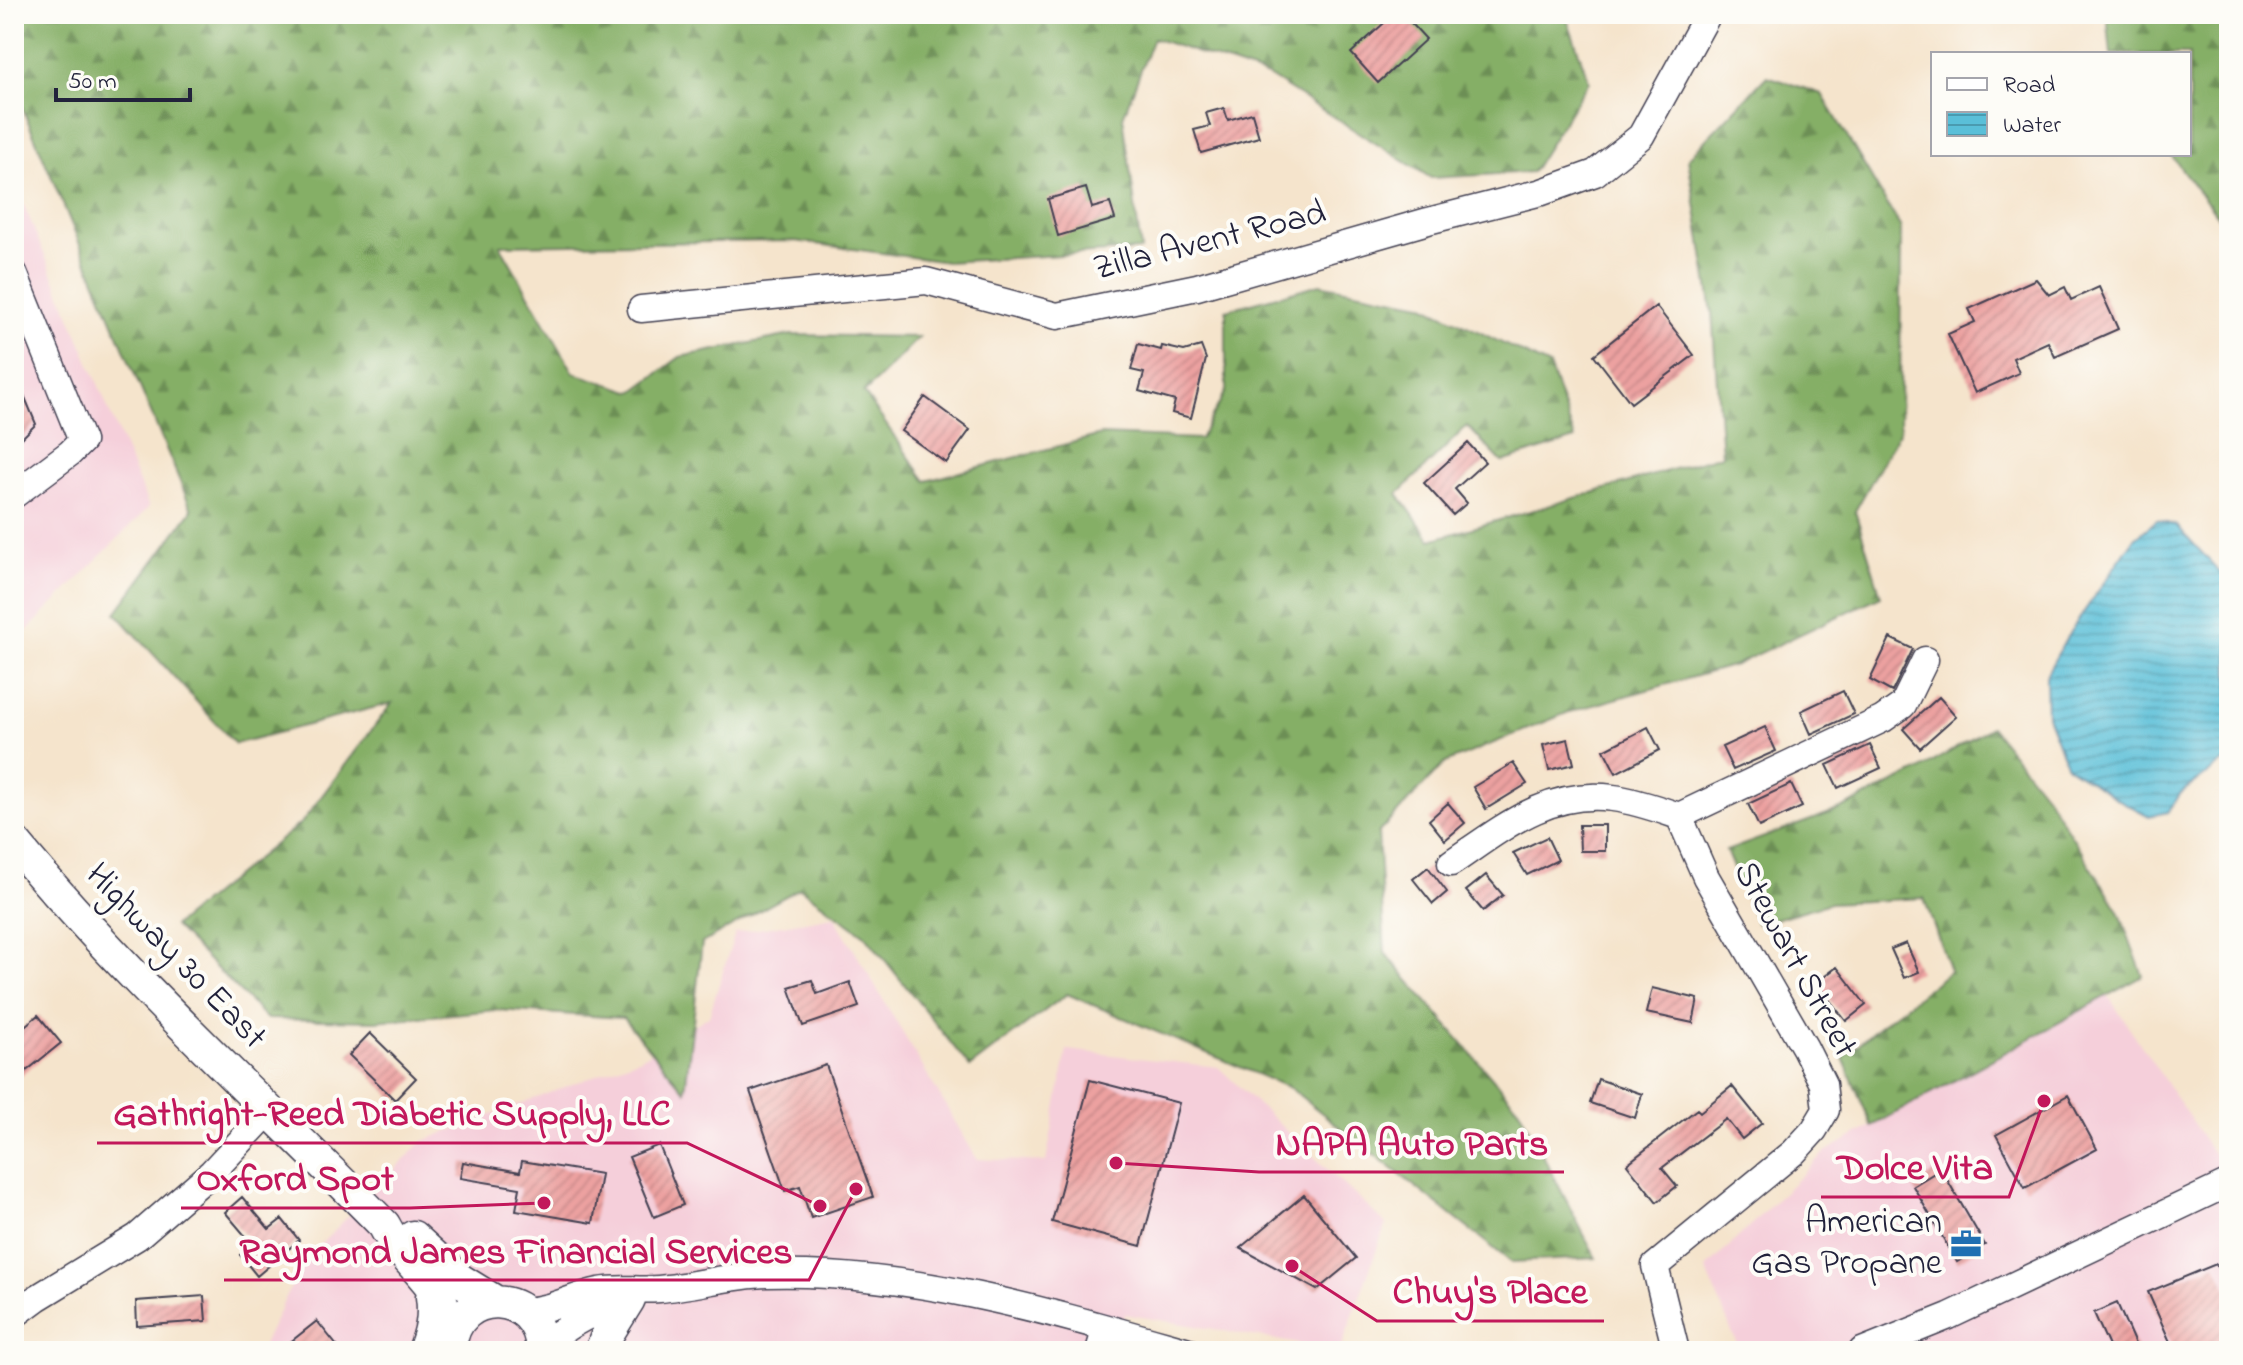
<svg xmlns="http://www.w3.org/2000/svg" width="2243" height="1365" font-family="'Indie Flower',sans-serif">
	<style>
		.built { fill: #f5cfda }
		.forest { fill: url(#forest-firs); stroke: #546850; stroke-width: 2 }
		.water { fill: url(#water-rules); stroke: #3e708a; stroke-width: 2 }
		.building { fill: url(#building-hatch) }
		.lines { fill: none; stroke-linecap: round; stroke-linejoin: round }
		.minor-casing { stroke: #423f51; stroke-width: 29 }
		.major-casing { stroke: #423f51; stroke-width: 35 }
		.minor { stroke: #fff; stroke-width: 26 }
		.major { stroke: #fff; stroke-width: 32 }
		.labels { text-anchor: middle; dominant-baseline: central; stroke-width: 8; stroke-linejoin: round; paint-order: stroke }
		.street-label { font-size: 36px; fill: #22223b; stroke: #fdfcf7 }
		.poi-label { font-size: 36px; fill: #22223b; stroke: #fdfcf7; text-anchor: end }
		.leader { fill: none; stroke: #c2185b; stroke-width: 3 }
		.callout-dot { fill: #c2185b; stroke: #fdfcf7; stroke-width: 3 }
		.callout-label { font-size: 38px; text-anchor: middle; font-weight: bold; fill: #c2185b; stroke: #fdfcf7; stroke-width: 8; stroke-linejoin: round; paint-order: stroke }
	</style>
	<defs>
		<pattern id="forest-firs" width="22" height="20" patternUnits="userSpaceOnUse" patternTransform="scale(2)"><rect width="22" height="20" fill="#85af66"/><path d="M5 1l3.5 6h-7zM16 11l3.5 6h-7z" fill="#6c8e55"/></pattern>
		<pattern id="water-rules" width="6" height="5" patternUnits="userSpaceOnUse" patternTransform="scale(2)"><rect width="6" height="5" fill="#5abfd8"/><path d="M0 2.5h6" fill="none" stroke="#4a9bb0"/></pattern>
		<pattern id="building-hatch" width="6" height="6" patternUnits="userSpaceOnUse" patternTransform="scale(2)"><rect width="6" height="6" fill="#eca1a0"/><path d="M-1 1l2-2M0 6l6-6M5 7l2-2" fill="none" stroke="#ca8a8b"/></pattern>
	</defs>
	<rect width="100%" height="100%" fill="#fdfcf7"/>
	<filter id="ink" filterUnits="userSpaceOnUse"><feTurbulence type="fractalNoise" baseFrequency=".0125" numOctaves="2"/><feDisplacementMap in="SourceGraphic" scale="16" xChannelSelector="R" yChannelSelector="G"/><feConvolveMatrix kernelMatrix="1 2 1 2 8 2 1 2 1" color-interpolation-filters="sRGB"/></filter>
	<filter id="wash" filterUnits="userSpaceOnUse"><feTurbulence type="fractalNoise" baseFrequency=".006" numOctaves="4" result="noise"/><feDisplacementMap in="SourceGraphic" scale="32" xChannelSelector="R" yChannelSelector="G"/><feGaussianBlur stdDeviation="1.8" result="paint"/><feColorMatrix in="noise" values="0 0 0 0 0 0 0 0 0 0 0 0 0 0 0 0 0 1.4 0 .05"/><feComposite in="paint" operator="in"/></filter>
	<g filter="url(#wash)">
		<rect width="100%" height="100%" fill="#f5e4cc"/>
		<path class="built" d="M14,181L149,507L14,644Z
			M834,916L977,1159L1046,1162L1067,1050L1218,1067L1386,1224L1340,1351L1125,1314L1116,1351H260L303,1262L423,1141L641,1058L709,1016L735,933Z
			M2107,994L2229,1177V1351H1743L1738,1347L1706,1269L1825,1152Z"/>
		<path class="forest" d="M14,14H1563L1566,16L1589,81L1532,172L1431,178L1268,76L1153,38L1123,117L1141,250L947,262L795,241L500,245L574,373L633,392L680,357L791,335L919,337L864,393L926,481L1101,435L1200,439L1226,391V310L1320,284L1422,304L1549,366L1575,439L1502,462L1467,426L1398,494L1431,540L1722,455L1712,312L1688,158L1767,76L1822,94L1901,228L1900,431L1855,511L1881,596L1735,665L1569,712L1445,763L1378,833L1385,953L1519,1109L1596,1258L1511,1262L1290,1088L1067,994L970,1067L865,935L800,888L702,943L685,1091L623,1018L497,1010L375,1021L267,1019L174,926L302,822L392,703L235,744L116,613L192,510L14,88Z
			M2107,14H2219L2229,39V231L2170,154H2189V54H2111Z
			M1991,727L2047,797L2119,911L2143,976L1872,1126L1843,1058L1877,1028L1950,971L1924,898L1830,903L1757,924L1726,851L1841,809L1918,771Z"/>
		<path class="water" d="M2157,520L2177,526L2229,582V755L2227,759L2181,793L2168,812L2149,816L2117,799L2067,766L2047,716L2046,675L2070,632L2134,539Z"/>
		<g id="blocks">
			<path class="building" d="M1394,14H1403L1426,39L1378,83L1351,53Z
				M1224,108L1228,120L1252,113L1259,137L1201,153L1194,130L1210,126L1206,113Z
				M1086,188L1092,208L1110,203L1115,219L1058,236L1048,199Z
				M2036,279L2049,295L2065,287L2071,300L2099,287L2118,329L2055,357L2048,342L2013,358L2019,373L1975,393L1948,334L1975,322L1969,309Z
				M1656,306L1694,355L1631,403L1594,355Z
				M1138,344L1161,350L1162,346L1184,351L1201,346L1206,359L1191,418L1172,413L1175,401L1139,391L1144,373L1131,370Z
				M14,371L36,424L20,440L14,424Z
				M925,397L970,430L946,463L901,431Z
				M1468,443L1485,462L1455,489L1467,503L1453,515L1424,483Z
				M1890,638L1913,649L1892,692L1870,680Z
				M1843,691L1854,714L1811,734L1801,711Z
				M1939,697L1956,716L1920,748L1903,729Z
				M1648,727L1660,750L1616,773L1604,750Z
				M1765,727L1776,751L1733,770L1722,747Z
				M1568,739L1574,764L1549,770L1543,745Z
				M1870,745L1881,768L1838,788L1827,765Z
				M1513,763L1527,784L1486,809L1473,787Z
				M1791,784L1802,807L1759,827L1748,804Z
				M1448,803L1465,823L1445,840L1429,820Z
				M1579,825H1605V851H1580Z
				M1547,837L1558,860L1527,875L1513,853Z
				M1428,867L1447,892L1433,904L1413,879Z
				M1486,875L1503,895L1483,911L1466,891Z
				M1906,943L1919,972L1904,978L1891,949Z
				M1837,967L1866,1005L1846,1021L1816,983Z
				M812,980L817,994L850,982L859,1007L803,1026L789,987Z
				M1652,988L1698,999L1693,1023L1646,1013Z
				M38,1015L61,1043L14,1081V1035Z
				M370,1033L416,1078L395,1100L349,1055Z
				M826,1065L873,1197L811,1218L800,1186L785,1191L750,1091Z
				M1598,1079L1642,1094L1635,1118L1590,1103Z
				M1090,1080L1179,1103L1141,1246L1052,1222Z
				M1732,1086L1762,1123L1742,1139L1726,1119L1662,1168L1677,1186L1657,1202L1627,1164L1697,1109L1700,1112Z
				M2068,1095L2097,1149L2025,1188L1996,1135Z
				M659,1145L683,1205L654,1217L629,1157Z
				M522,1161L601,1174L593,1223L516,1210L520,1188L460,1178L463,1162L520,1172Z
				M1941,1169L1985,1245L1957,1262L1913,1186Z
				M1304,1195L1356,1258L1317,1290L1240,1248Z
				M242,1197L269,1229L282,1219L299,1240L257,1276L240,1255L253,1245L225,1212Z
				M2216,1264L2229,1293V1347L2220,1351H2174L2148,1292Z
				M204,1296L206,1321L137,1326L136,1301Z
				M2117,1303L2138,1351H2111L2094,1313Z
				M317,1321L341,1351H279Z"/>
		</g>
	</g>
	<g filter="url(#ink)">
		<use href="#blocks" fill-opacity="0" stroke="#423f51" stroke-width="2"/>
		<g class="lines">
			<defs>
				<path id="minor" d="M14,273L82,441L70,453L14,495
					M641,309L926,281L1057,316L1197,287L1428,221L1542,192L1595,173L1641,136L1708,14
					M1679,816L1883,719L1903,705L1925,660
					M1451,863C1501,829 1548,789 1613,798C1636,801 1658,809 1679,816
					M524,1311C553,1310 572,1296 599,1291C620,1287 639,1291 659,1289C695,1286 731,1275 767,1274C912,1270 1051,1312 1188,1351
					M14,1315L37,1298L137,1237L212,1172L269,1111
					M542,1347C568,1323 596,1311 629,1299
					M1099,1351L1106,1328
					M1676,1351L1655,1266L1794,1152L1814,1130L1826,1110L1823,1084L1805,1048L1706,877L1679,816
					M1862,1351L1949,1316L2229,1183"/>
				<path id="major" d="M14,842C127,979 259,1098 384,1225C397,1251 419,1268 435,1291C444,1304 448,1318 453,1333
					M413,1237L460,1280L494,1301
					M450,1348C455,1285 541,1288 542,1351
					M424,1351C431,1333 435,1317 432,1297
					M601,1351L608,1333L629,1299"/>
			</defs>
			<use href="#minor" class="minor-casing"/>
			<use href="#major" class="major-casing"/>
			<use href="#minor" class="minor"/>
			<use href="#major" class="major"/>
		</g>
	</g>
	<defs>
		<symbol id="office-bare" viewBox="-9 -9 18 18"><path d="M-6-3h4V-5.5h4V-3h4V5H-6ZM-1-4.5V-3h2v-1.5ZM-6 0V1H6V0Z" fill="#1f6fb2" stroke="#fdfcf7" stroke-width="2.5" paint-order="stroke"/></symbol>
	</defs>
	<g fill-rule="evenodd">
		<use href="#office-bare" x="1944" y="1222" width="44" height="44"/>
	</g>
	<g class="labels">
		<g class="street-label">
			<text transform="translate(1210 242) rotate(-14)">Zilla Avent Road</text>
			<text transform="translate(175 957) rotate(46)">Highway 30 East</text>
			<text transform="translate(1794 960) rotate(61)">Stewart Street</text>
		</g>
		<g class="poi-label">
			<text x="1942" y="1223">American<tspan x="1942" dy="41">Gas Propane</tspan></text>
		</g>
	</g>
	<path class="leader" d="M820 1206L687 1143H97M1116 1163L1259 1172H1564M2044 1101L2009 1197H1821M544 1203L410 1208H181M856 1189L809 1280H224M1292 1266L1377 1321H1604"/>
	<g class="callout-dot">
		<circle cx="820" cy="1206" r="8"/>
		<circle cx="1116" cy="1163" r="8"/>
		<circle cx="2044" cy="1101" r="8"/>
		<circle cx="544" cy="1203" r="8"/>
		<circle cx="856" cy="1189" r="8"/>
		<circle cx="1292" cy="1266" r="8"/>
	</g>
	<g class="callout-label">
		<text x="392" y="1125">Gathright-Reed Diabetic Supply, LLC</text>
		<text x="1412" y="1155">NAPA Auto Parts</text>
		<text x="1915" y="1179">Dolce Vita</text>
		<text x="295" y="1190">Oxford Spot</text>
		<text x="516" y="1263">Raymond James Financial Services</text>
		<text x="1490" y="1303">Chuy's Place</text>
	</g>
	<rect width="2243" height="1365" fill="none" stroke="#fdfcf7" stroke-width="48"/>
	<rect x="1931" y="52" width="260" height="104" fill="#fdfcf7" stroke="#a5a5ac" stroke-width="2"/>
	<rect x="1947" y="78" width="40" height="12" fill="#ffffff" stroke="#a5a5ac" stroke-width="2"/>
	<text x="2003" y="92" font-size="24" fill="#22223b">Road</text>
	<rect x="1947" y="112" width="40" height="24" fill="url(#water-rules)" stroke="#a5a5ac" stroke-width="2"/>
	<text x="2003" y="132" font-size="24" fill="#22223b">Water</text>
	<path d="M56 88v12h134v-12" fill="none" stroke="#22223b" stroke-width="4"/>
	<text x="68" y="88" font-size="24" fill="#22223b" stroke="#fdfcf7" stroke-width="6" paint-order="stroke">50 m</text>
</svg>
